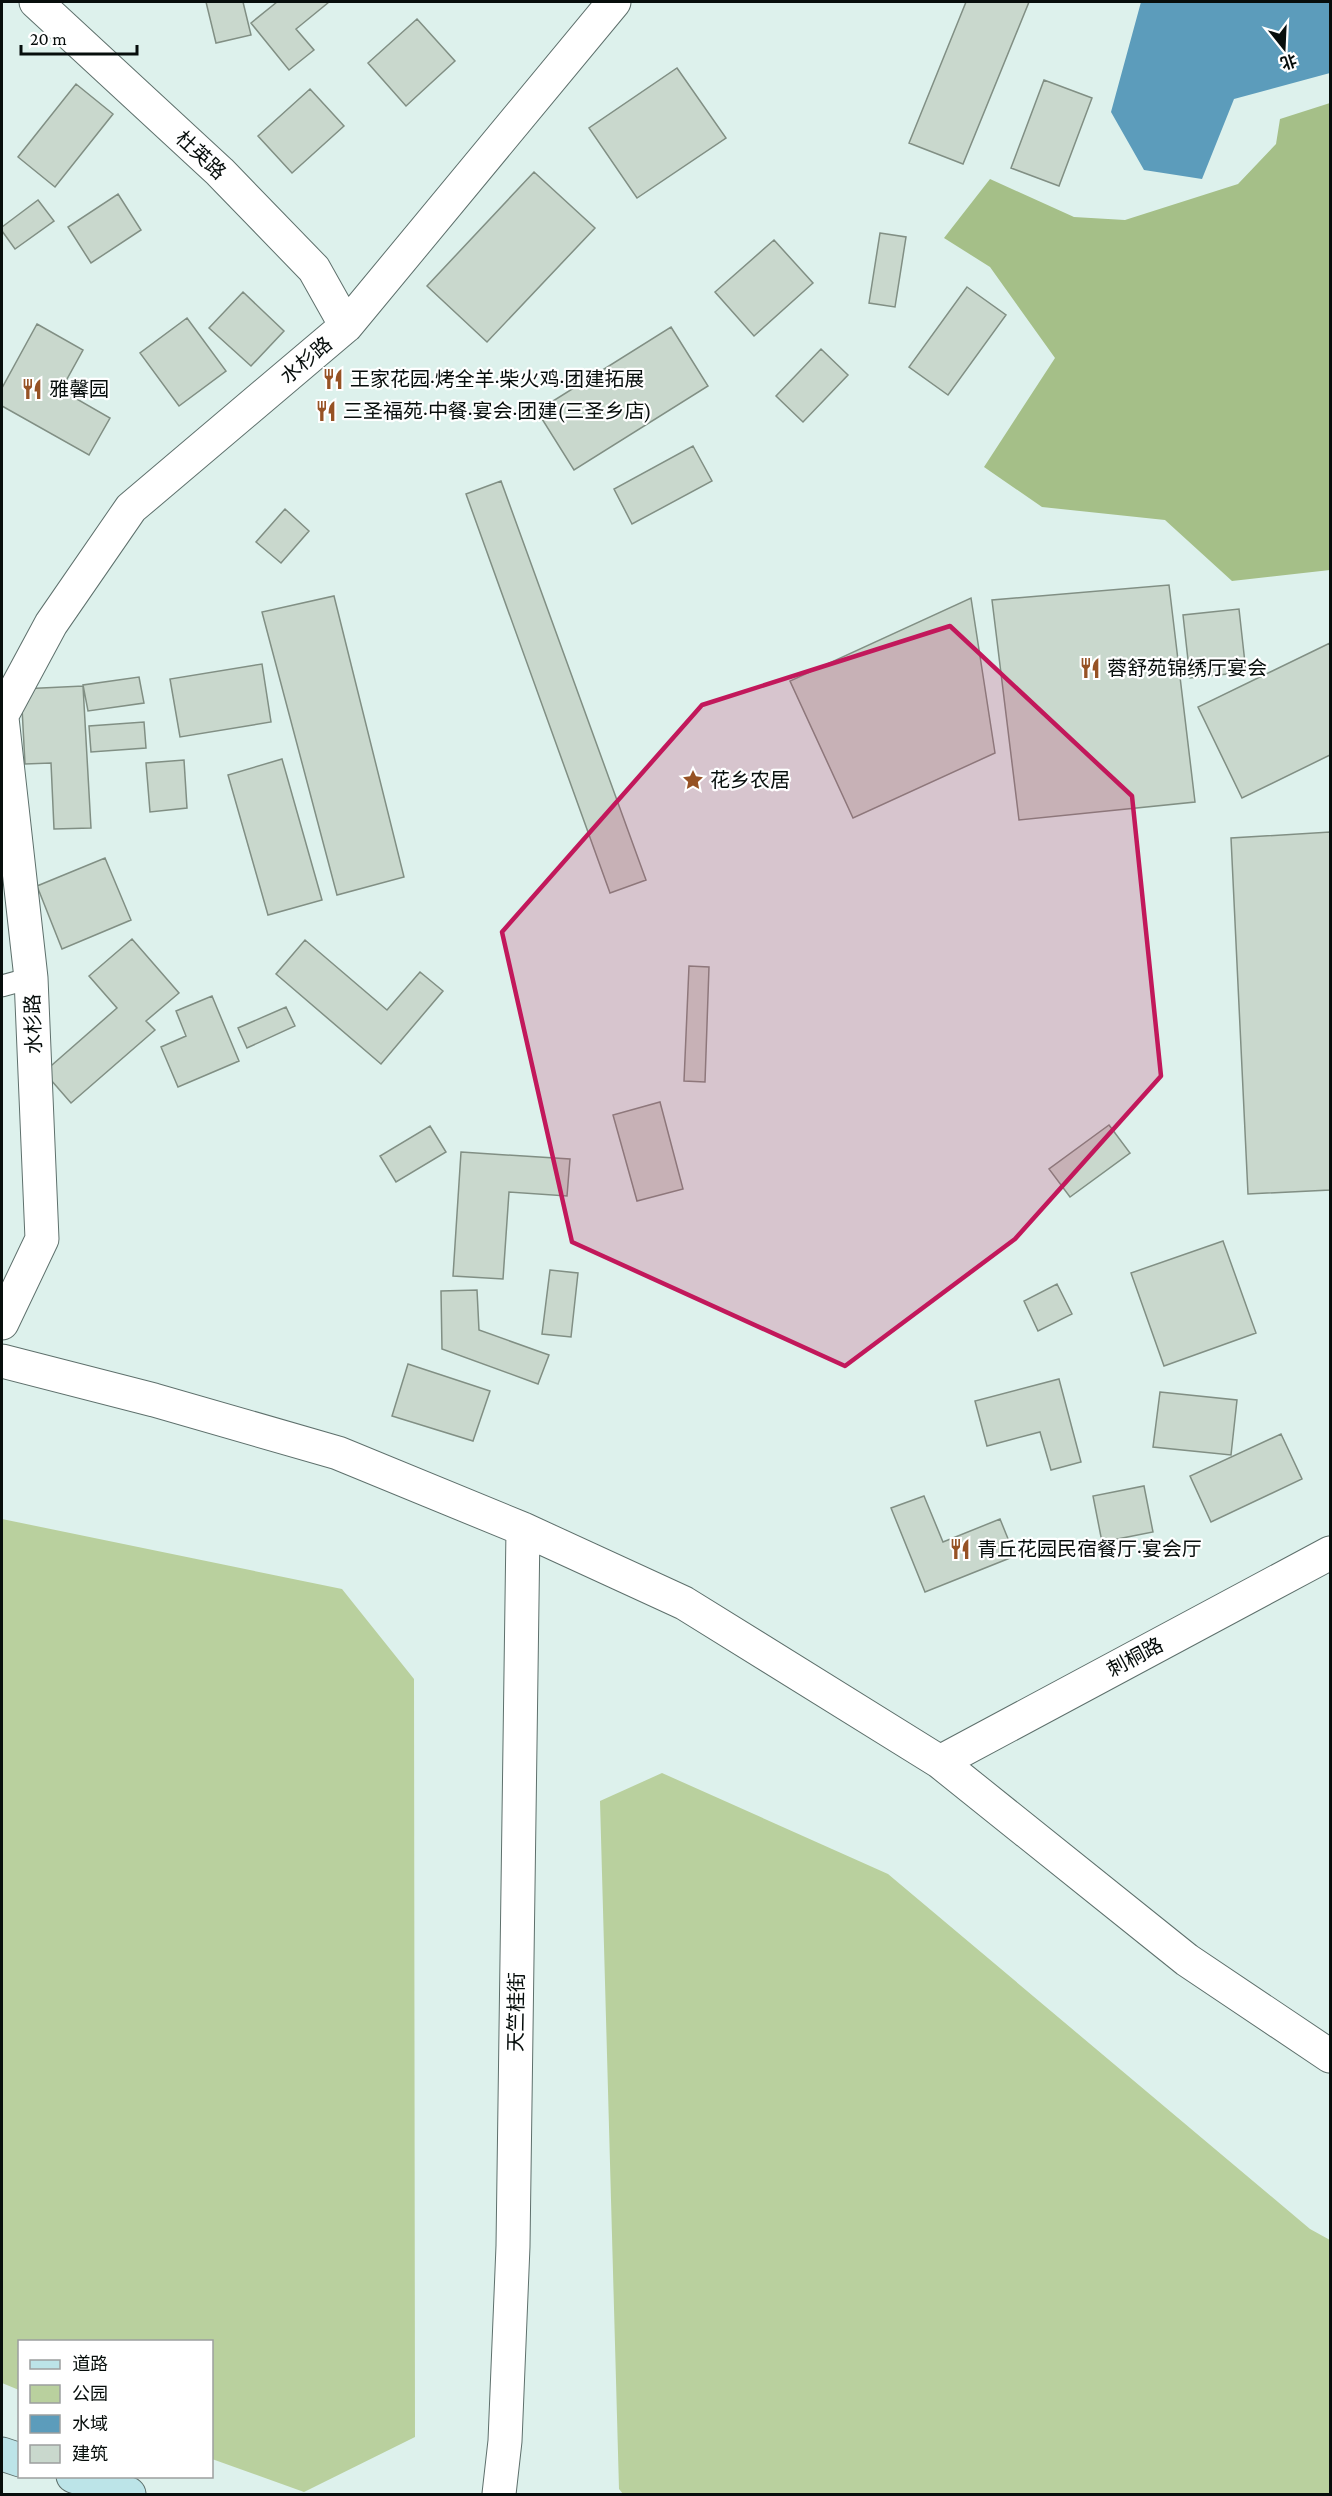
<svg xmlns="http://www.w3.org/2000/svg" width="1332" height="2496" font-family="'Crimson Pro','Noto Sans SC',serif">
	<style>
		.green { fill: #b9d09e }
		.forest { fill: #a5bf88 }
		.water { fill: #5c9cbb }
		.building { fill: #c9d8cd; stroke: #818f84; stroke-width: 1.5 }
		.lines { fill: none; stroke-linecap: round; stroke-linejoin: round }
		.lane-casing { stroke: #5e706c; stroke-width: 23 }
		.street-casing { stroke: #5e706c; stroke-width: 35 }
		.secondary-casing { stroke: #5e706c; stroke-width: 35 }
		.lane { stroke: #fff; stroke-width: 21 }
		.street { stroke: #fff; stroke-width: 33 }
		.secondary { stroke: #bce4e8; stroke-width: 33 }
		.marked { fill: #c2185b; fill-opacity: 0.2; stroke: #c2185b; stroke-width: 4.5; stroke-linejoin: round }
		.labels { text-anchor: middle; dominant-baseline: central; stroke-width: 4.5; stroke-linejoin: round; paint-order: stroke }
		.street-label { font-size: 20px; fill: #070e0c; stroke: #fff }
		.poi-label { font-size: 20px; fill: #070e0c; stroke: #fff; text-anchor: start }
	</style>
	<rect width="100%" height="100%" fill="#ddf1ec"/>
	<path class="green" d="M2,1519L342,1589L414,1679L415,2437L304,2492L212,2459V2342H20L19,2390L2,2383Z
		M662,1773L888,1874L1310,2229L1330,2240V2494H623L619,2489L600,1801Z"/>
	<path class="forest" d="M1330,103V570L1232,581L1165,520L1042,507L984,467L1055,358L990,267L944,238L990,179L1074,217L1125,220L1238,184L1276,144L1280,119Z"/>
	<path class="water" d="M1141,2H1330V73L1234,99L1202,179L1144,170L1111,112Z"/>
	<path class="building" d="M206,2H243L251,35L216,43Z
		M277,2H329L296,29L314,50L289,70L251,23Z
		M966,2H1029L963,164L909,143Z
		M417,19L455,61L406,106L368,63Z
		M677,68L726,138L637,198L589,128Z
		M1044,80L1092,98L1059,186L1011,168Z
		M76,84L113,114L55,187L18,157Z
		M310,89L344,126L292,173L258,136Z
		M534,172L595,228L487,342L427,286Z
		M118,194L141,230L91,263L68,227Z
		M38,200L54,221L15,249L2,231V227Z
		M880,233L906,237L895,307L869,303Z
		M774,240L813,283L754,336L715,292Z
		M967,287L1006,315L948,395L909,367Z
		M243,292L284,331L251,366L209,328Z
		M187,318L226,371L179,406L140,353Z
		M37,324L83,350L61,390L110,418L89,455L2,406V388Z
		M671,327L708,386L574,470L537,411Z
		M821,349L848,375L803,422L776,396Z
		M693,446L712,481L632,524L614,489Z
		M501,481L646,880L610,893L466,494Z
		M285,509L309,531L281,563L256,542Z
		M1169,585L1195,802L1019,820L992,600Z
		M334,596L404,877L337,895L262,612Z
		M971,598L995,753L853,818L790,681Z
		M1239,609L1246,672L1190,678L1183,615Z
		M1330,643V755L1242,798L1198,707Z
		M262,664L271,722L180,737L170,679Z
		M139,677L144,703L88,711L83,685Z
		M83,686L91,828L54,829L51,763L25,764L21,689Z
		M144,722L146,748L91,752L89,726Z
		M282,759L322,900L268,915L228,775Z
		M184,760L187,808L150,812L146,763Z
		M1330,832V1190L1248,1194L1231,838Z
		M105,858L131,920L62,949L37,886Z
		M132,939L179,993L146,1021L155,1030L71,1103L44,1072L117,1008L89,976Z
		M305,940L387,1010L420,972L443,991L381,1064L276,974Z
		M689,966L709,967L705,1082L684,1081Z
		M212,996L239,1061L178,1087L161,1047L186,1036L176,1011Z
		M286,1007L295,1026L247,1048L238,1028Z
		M660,1102L683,1189L637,1201L613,1115Z
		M1109,1125L1130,1153L1070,1197L1049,1169Z
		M430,1126L446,1152L396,1182L380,1156Z
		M461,1152L570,1159L567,1196L509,1192L503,1279L453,1276Z
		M1223,1241L1256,1333L1164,1366L1131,1273Z
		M550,1270L578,1273L571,1337L542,1334Z
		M1057,1284L1072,1314L1038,1331L1024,1301Z
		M477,1290L479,1330L549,1355L538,1384L442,1349L441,1291Z
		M408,1364L490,1391L473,1441L392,1416Z
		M1059,1379L1081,1462L1051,1470L1040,1432L987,1446L975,1401Z
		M1160,1392L1237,1400L1231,1455L1153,1447Z
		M1281,1434L1302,1479L1211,1522L1190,1476Z
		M1144,1486L1153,1532L1102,1542L1093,1496Z
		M924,1496L943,1542L1000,1519L1015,1556L925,1592L891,1508Z"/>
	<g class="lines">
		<defs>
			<path id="lane" d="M2,986L31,978"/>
			<path id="street" d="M36,2L220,172L314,269L346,326
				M2,715L51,624L131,508L346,326L614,2
				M2,718L31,978L42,1239L2,1323
				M2,1361L154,1400L338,1453L523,1529L684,1603L940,1762L1187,1960L1330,2056
				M940,1762L1330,1553
				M499,2494L505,2441L513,2246L523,1529"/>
			<path id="secondary" d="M2,2454L20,2460
				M73,2476L129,2494"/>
		</defs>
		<use href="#lane" class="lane-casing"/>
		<use href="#street" class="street-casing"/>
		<use href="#secondary" class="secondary-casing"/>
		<use href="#lane" class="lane"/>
		<use href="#street" class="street"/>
		<use href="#secondary" class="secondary"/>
	</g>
	<path class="marked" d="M950,626L1132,796L1161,1076L1015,1239L845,1366L572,1242L502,932L702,705Z"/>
	<defs>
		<symbol id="restaurant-bare" viewBox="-9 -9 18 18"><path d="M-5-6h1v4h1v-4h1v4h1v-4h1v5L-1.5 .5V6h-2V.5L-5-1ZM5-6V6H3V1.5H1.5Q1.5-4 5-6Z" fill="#965224" stroke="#fff" stroke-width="2.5" paint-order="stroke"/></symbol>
		<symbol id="sight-bare" viewBox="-9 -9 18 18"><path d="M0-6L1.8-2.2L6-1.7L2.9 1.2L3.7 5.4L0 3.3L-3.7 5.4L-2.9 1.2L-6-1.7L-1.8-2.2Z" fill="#965224" stroke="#fff" stroke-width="2.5" paint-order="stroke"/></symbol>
	</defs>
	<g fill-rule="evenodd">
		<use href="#restaurant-bare" x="318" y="364" width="30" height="30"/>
		<use href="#restaurant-bare" x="17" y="374" width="30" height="30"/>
		<use href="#restaurant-bare" x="311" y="396" width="30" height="30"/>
		<use href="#restaurant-bare" x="1075" y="653" width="30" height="30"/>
		<use href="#sight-bare" x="678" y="765" width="30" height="30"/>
		<use href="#restaurant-bare" x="945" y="1534" width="30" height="30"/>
	</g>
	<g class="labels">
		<g class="street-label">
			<text transform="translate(201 155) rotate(43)">杜英路</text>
			<text transform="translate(306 360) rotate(-40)">水杉路</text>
			<text transform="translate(33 1024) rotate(-92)">水杉路</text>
			<text transform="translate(1135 1657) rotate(-28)">刺桐路</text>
			<text transform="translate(516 2012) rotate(-89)">天竺桂街</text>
		</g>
		<g class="poi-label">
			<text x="350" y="379">王家花园·烤全羊·柴火鸡·团建拓展</text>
			<text x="49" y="389">雅馨园</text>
			<text x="343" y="411">三圣福苑·中餐·宴会·团建(三圣乡店)</text>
			<text x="1107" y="668">蓉舒苑锦绣厅宴会</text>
			<text x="710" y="780">花乡农居</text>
			<text x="977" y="1549">青丘花园民宿餐厅·宴会厅</text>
		</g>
	</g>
	<rect width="1332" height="2496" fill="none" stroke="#070e0c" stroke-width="6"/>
	<rect x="18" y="2340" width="195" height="138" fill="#ffffff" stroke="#9c9f9e" stroke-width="1.5"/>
	<rect x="30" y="2360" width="30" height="9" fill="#bce4e8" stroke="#9c9f9e" stroke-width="1.5"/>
	<text x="72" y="2370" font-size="18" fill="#070e0c">道路</text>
	<rect x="30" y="2385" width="30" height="18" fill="#b9d09e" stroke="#9c9f9e" stroke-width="1.5"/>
	<text x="72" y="2400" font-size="18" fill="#070e0c">公园</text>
	<rect x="30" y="2415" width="30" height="18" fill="#5c9cbb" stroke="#9c9f9e" stroke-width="1.5"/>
	<text x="72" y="2430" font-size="18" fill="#070e0c">水域</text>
	<rect x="30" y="2445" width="30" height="18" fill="#c9d8cd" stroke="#9c9f9e" stroke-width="1.5"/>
	<text x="72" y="2460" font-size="18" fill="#070e0c">建筑</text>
	<g transform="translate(1284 48) rotate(162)" stroke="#ffffff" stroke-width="4.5" paint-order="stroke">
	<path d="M0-4.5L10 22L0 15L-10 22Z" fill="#070e0c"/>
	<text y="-9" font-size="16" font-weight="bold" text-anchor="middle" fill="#070e0c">北</text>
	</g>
	<path d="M21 45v9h116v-9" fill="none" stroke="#070e0c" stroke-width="3"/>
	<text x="30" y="45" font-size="18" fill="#070e0c" stroke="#ffffff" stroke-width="4.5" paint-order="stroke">20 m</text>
</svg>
